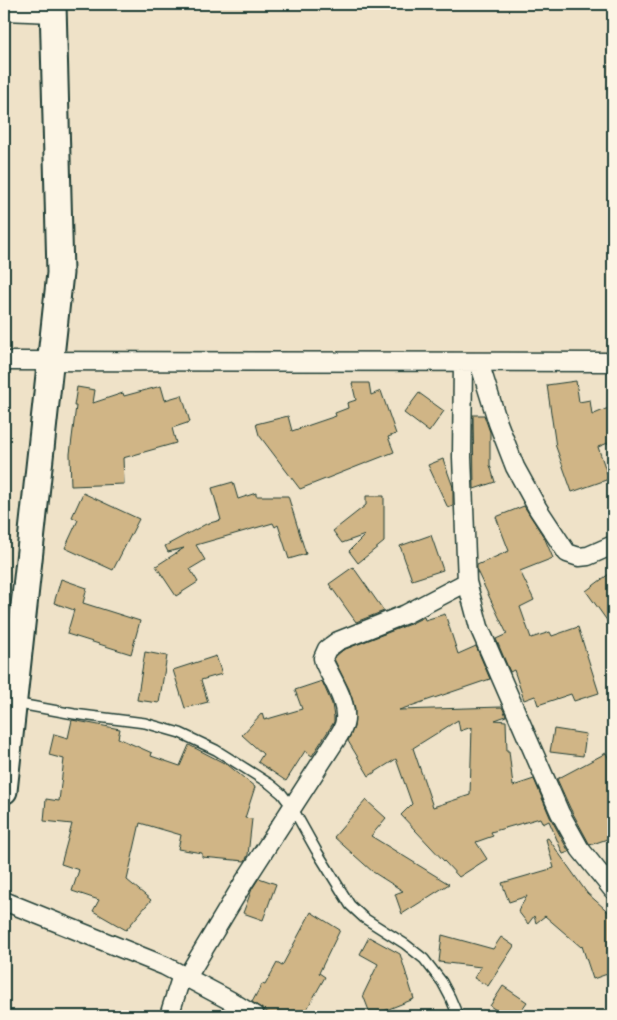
<svg xmlns="http://www.w3.org/2000/svg" width="617" height="1020" font-family="'Indie Flower',sans-serif">
	<style>
		.building { fill: #d0b586; stroke: #1f3d34; fill-rule: evenodd }
		.lines { fill: none; stroke-linecap: round; stroke-linejoin: round }
		.lane-casing { stroke: #1f3d34; stroke-width: 12 }
		.street-casing { stroke: #1f3d34; stroke-width: 21 }
		.secondary-casing { stroke: #1f3d34; stroke-width: 29 }
		.lane { stroke: #fcf5e5; stroke-width: 9 }
		.street { stroke: #fcf5e5; stroke-width: 18 }
		.secondary { stroke: #fcf5e5; stroke-width: 25 }
	</style>
	<rect width="100%" height="100%" fill="#efe2c8"/>
	<filter id="ink" filterUnits="userSpaceOnUse"><feTurbulence type="fractalNoise" baseFrequency=".02" numOctaves="2"/><feDisplacementMap in="SourceGraphic" scale="10" xChannelSelector="R" yChannelSelector="G"/><feConvolveMatrix kernelMatrix="1 2 1 2 8 2 1 2 1" color-interpolation-filters="sRGB"/></filter>
	<g filter="url(#ink)">
		<path class="building" d="M576,381L579,402L590,400L592,415L613,406V441L598,447L609,479L572,492L556,447L547,385Z
			M352,383H369L371,395L381,391L396,434L388,437L394,452L300,489L259,435L256,424L288,416L292,431L336,416L335,413L348,408L347,403L356,400Z
			M161,386L165,400L182,395L190,422L172,428L176,443L123,458L124,484L71,486L70,454L76,406H74L77,387L95,390L93,403L123,393L124,396Z
			M419,393L444,411L429,432L404,413Z
			M473,415H484L490,432V465L495,482L474,489Z
			M443,459L453,487V506L448,508L428,465Z
			M233,482L238,499L256,493V496H288L306,554L289,559L278,525L275,527L273,523L196,545L205,560L190,569L198,582L176,596L156,566L184,548L168,552L165,546L206,524L221,520L212,488Z
			M83,493L139,519L113,570L65,548L78,520L72,517Z
			M366,496H384V542L358,563L349,551L365,535L342,543L333,531L366,505Z
			M524,506L545,539L553,558L520,571L534,600L520,607L531,638L550,632L552,636L578,627L599,693L574,701L571,694L538,705L535,696L524,700L514,670L510,672L496,639L507,634L477,571V565L509,551L496,517Z
			M431,535L443,570L412,580L400,546Z
			M353,567L384,611L356,622L329,584Z
			M613,571V629L586,591Z
			M61,579L87,588L83,603L140,621L131,654L67,634L74,610L54,603Z
			M445,614L458,654L476,646L490,679L399,710L502,707L506,716L495,720L506,721L507,751H509L513,786L534,779L550,817L569,852L563,854L549,821L543,824L540,818L491,832L493,836L476,842L487,859L459,877L401,815L412,804L396,759L369,776L348,741L354,727L355,708L349,689L334,659L336,656L343,650L410,624L424,617L425,620ZM458,720L460,731L472,727L470,795L433,807L413,748Z
			M145,652L167,656L159,703L137,700Z
			M216,656L222,674L201,680L208,702L185,708L173,670Z
			M322,681L332,704L334,717V722L312,756L305,751L286,781L258,762L263,754L242,735L262,713L264,720L302,709L295,690Z
			M72,720L120,729L118,738L152,753L151,756L180,766L189,745L228,765L255,787L245,818L252,819L248,855L245,861L202,857V853L178,849L181,835L140,823L127,880L151,900L126,930L93,911L99,900L72,891L79,870L61,864L72,824L44,821L46,799L59,801L64,759L49,755L54,734L68,738Z
			M554,729L586,734L583,756L550,752Z
			M606,753L613,767V837L590,845L570,808L557,779Z
			M366,800L386,818L371,836L449,884L402,914L395,894L403,891L373,872L334,837Z
			M548,838L587,893L613,916V972L593,979L582,946L581,947L545,916L536,923L534,916L528,924L518,911L527,896L509,902L502,883L554,868L546,839Z
			M259,878L276,884L263,920L243,913L252,889Z
			M311,912L340,930L319,973L325,977L303,1016H273L252,1002L262,984L265,985L277,963L282,966Z
			M442,935L493,949L501,937L514,946L488,986L474,978L481,967L439,962Z
			M369,937L400,954L414,999L371,1016L363,995L378,964L360,954Z
			M503,986L527,1002L517,1016H505L490,1006Z"/>
		<g class="lines">
			<defs>
				<path id="lane" d="M14,703L74,714L145,723L180,733L216,750L270,784L282,794L292,807L316,850L350,905L364,918L405,944L424,959L442,982L450,997L458,1016"/>
				<path id="street" d="M4,11L53,13
					M4,361L613,362
					M463,362L462,457L467,582L479,627L560,813L580,849L613,890
					M479,362L498,423L515,467L538,509L567,553L579,557L588,556L613,545
					M4,901L165,966L229,1000L255,1016
					M187,977L244,882L339,735C341,732 343,728 344,725C350,705 332,680 324,662L323,658L327,649L338,641L406,614L467,582
					M169,1016L182,975"/>
				<path id="secondary" d="M4,791L60,273L53,4"/>
			</defs>
			<use href="#lane" class="lane-casing"/>
			<use href="#street" class="street-casing"/>
			<use href="#secondary" class="secondary-casing"/>
			<use href="#lane" class="lane"/>
			<use href="#street" class="street"/>
			<use href="#secondary" class="secondary"/>
		</g>
	</g>
	<rect width="617" height="1020" fill="none" stroke="#fcf5e5" stroke-width="20"/>
	<rect x="10" y="10" width="597" height="1000" fill="none" stroke="#1f3d34" stroke-width="2" filter="url(#ink)"/>
</svg>
